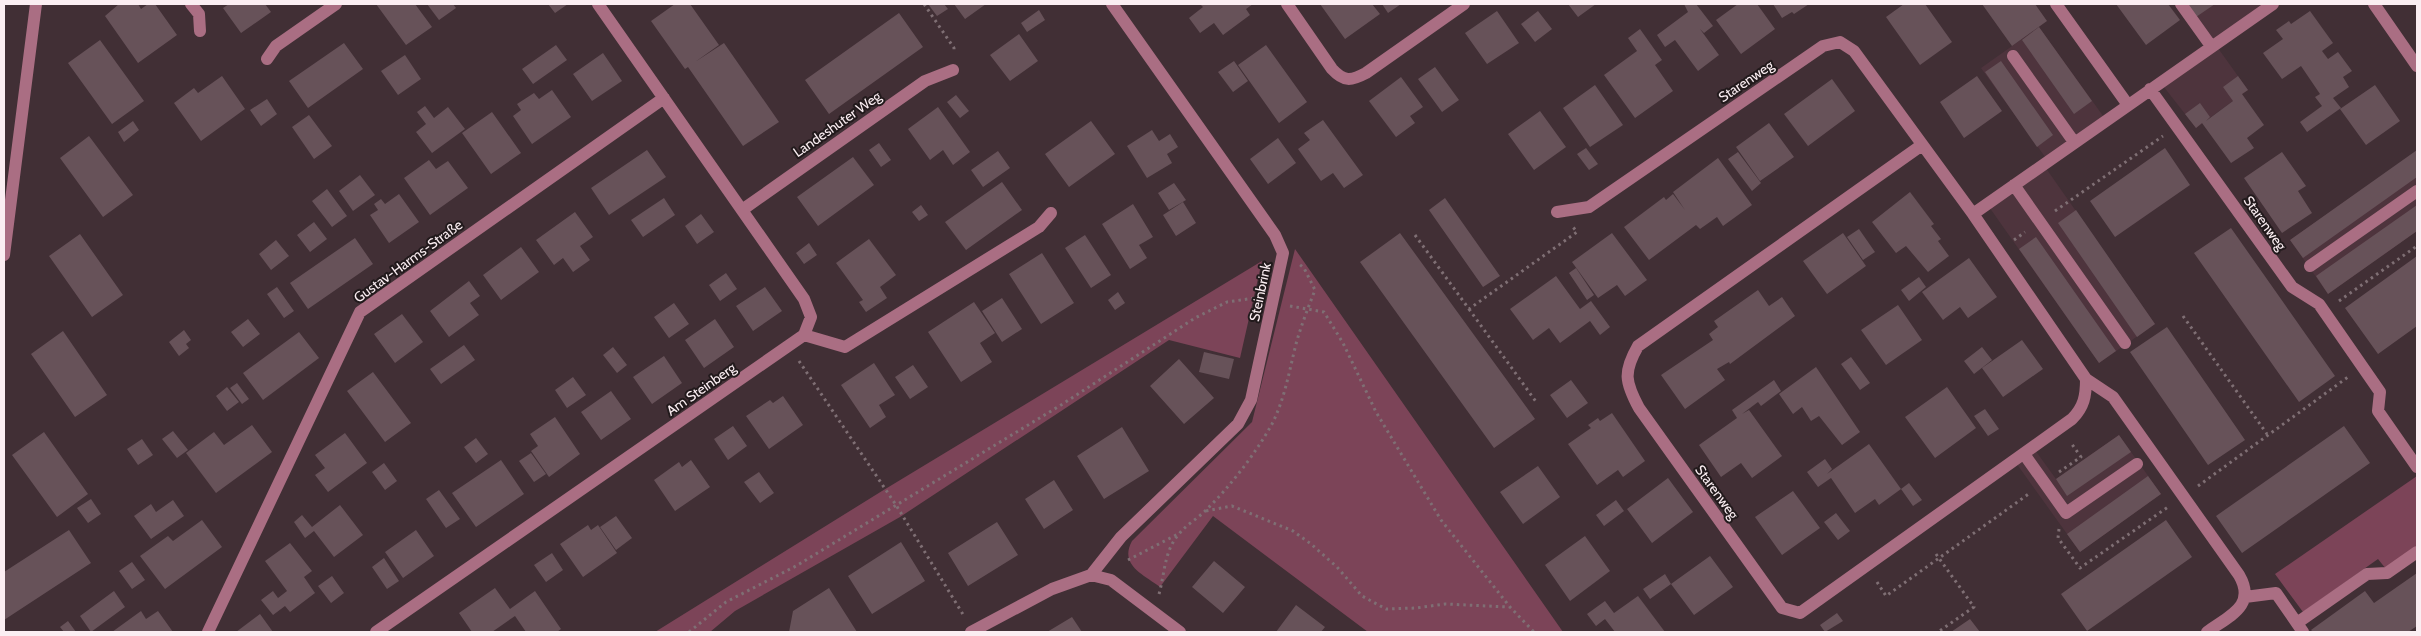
<svg xmlns="http://www.w3.org/2000/svg" width="2421" height="636" font-family="Cabin,sans-serif">
	<style>
		.built { fill: #4e343d }
		.green { fill: #7c4458 }
		.building { fill: #675259 }
		.lines { fill: none; stroke-linecap: round; stroke-linejoin: round }
		.path { stroke: #7f6f74; stroke-width: 3; stroke-dasharray: 2.5 4; stroke-linecap: butt }
		.minor { stroke: #aa6e83; stroke-width: 12 }
		.labels { text-anchor: middle; dominant-baseline: central; stroke-width: 4; stroke-linejoin: round; paint-order: stroke }
		.street-label { font-size: 14px; fill: #fbeef2; stroke: #221a1c }
	</style>
	<rect width="100%" height="100%" fill="#412f35"/>
	<path class="built" d="M2187,4H2272L2215,44L2248,90L2196,128L2160,82L2214,44Z
		M2039,27L2106,120L2048,161L1981,68Z
		M2417,151V231L2328,294L2290,240Z
		M2043,164L2155,324L2099,363L1987,204Z
		M2119,435L2161,494L2080,552L2016,463L2035,450L2056,479Z"/>
	<path class="green" d="M1295,249L1563,632H1368L1213,516L1160,587C1143,574 1119,565 1132,541L1252,422Z
		M1262,261L1240,358L1169,340L900,517L735,611L710,632H655L882,491Z
		M2417,476V545L2386,569L2378,559L2303,612L2275,574Z"/>
	<path class="building" d="M119,4H138L141,9L148,4H155L177,35L138,63L105,16Z
		M229,4H265L271,12L241,33L223,8Z
		M376,4H415L432,27L406,45Z
		M427,4H453L456,8L439,20Z
		M548,4H568L555,13Z
		M675,4H690L719,45L695,62L724,43L779,122L743,146L688,67L685,69L651,21Z
		M928,4H944L948,9L937,16Z
		M954,4H986L965,19Z
		M1200,4H1253L1246,9L1250,15L1223,35L1214,23L1200,33L1189,18L1203,7Z
		M1320,4L1365,5L1372,4L1380,14L1345,39Z
		M1382,4H1401L1388,13Z
		M1568,4H1596L1578,17Z
		M1684,4H1696L1713,26L1704,33L1700,29L1719,55L1698,71L1675,40L1665,47L1657,35L1688,12Z
		M1738,4H1757L1775,29L1741,54L1716,20Z
		M1773,4H1809L1794,14L1792,12L1782,18Z
		M1904,4H1925L1952,42L1920,65L1886,17Z
		M1982,4H2035L2047,21L2012,46Z
		M2116,4H2168L2180,20L2146,45Z
		M2187,4H2215L2196,17Z
		M1039,10L1045,20L1027,32L1021,23Z
		M1497,11L1519,43L1487,64L1465,33Z
		M1538,11L1552,29L1535,42L1521,24Z
		M2310,11L2333,43L2322,51L2328,59L2338,52L2352,71L2343,77L2349,87L2333,98L2341,108L2307,132L2300,122L2322,106L2315,97L2320,94L2301,66L2282,79L2263,53L2283,39L2276,30L2289,21L2291,24Z
		M899,13L923,47L829,114L805,80Z
		M2039,27L2092,101L2074,114L2022,40Z
		M1640,29L1662,60L1655,65L1673,91L1635,118L1604,75L1637,51L1628,38Z
		M1019,34L1038,61L1010,81L990,55Z
		M100,40L144,101L112,124L68,63Z
		M344,43L363,69L308,108L289,81Z
		M556,45L567,60L533,84L522,69Z
		M1266,45L1307,102L1279,123L1238,65Z
		M603,53L622,81L592,101L573,74Z
		M405,55L421,79L398,95L381,71Z
		M1234,61L1248,81L1233,92L1218,72Z
		M2001,61L2053,135L2037,147L1985,72Z
		M1435,67L1459,100L1442,112L1418,79Z
		M222,76L245,109L201,141L174,103L194,88L198,93Z
		M1977,76L2002,111L1964,138L1940,102Z
		M2238,76L2248,90L2242,94L2264,125L2247,138L2254,148L2231,163L2202,123L2196,128L2185,114L2200,103L2210,117L2206,121L2233,101L2223,87Z
		M1401,77L1423,107L1410,116L1415,123L1396,137L1369,101Z
		M1832,79L1855,111L1808,146L1784,114Z
		M1595,85L1623,125L1590,147L1563,108Z
		M2375,85L2400,121L2366,145L2340,109Z
		M552,90L571,117L532,144L513,116L521,110L517,104L534,93L539,99Z
		M956,95L969,111L960,118L947,102Z
		M267,99L277,114L261,126L250,110Z
		M425,106L434,118L448,107L465,129L432,153L416,132L426,124L417,112Z
		M938,107L970,152L953,165L943,150L930,160L908,129Z
		M1540,111L1566,147L1534,170L1508,134Z
		M492,112L521,153L491,174L462,133Z
		M309,115L332,146L314,159L292,127Z
		M1323,120L1363,175L1344,188L1333,173L1321,181L1298,149L1310,140L1304,133Z
		M133,121L139,130L124,142L118,132Z
		M1091,121L1115,154L1069,187L1045,154Z
		M1769,123L1794,157L1760,181L1736,147Z
		M1152,130L1159,141L1170,134L1178,147L1167,154L1172,163L1147,178L1127,146Z
		M89,136L133,195L103,217L60,158Z
		M1278,138L1296,163L1268,184L1250,159Z
		M879,143L891,160L881,167L869,150Z
		M1586,148L1598,164L1589,170L1577,154Z
		M2165,148L2190,185L2115,237L2090,201Z
		M647,150L666,177L609,215L591,188Z
		M2417,150V177L2303,258L2290,240Z
		M998,151L1010,168L983,187L971,170Z
		M1738,152L1761,183L1752,191L1728,159Z
		M2282,152L2306,186L2298,191L2312,213L2282,233L2244,178Z
		M853,157L874,185L818,226L797,197Z
		M1718,158L1752,205L1723,226L1717,217L1700,229L1696,225L1649,260L1624,227L1664,197L1666,200L1673,194L1685,210L1673,192Z
		M429,160L436,169L448,161L468,188L430,215L404,178Z
		M360,175L375,195L353,211L339,191Z
		M1002,182L1022,210L966,250L945,222Z
		M1174,183L1186,200L1169,210L1158,193Z
		M327,189L347,216L332,227L312,201Z
		M1910,192L1934,224L1931,226L1941,239L1938,241L1949,256L1928,272L1906,246L1896,253L1872,222Z
		M399,194L419,222L389,243L370,215L378,210L374,204L381,199L385,204Z
		M664,198L675,215L643,237L631,220Z
		M1445,198L1500,276L1483,287L1429,210Z
		M1183,202L1196,223L1176,236L1163,215Z
		M1133,204L1153,237L1139,245L1147,258L1130,269L1102,224Z
		M921,205L928,215L919,221L912,212Z
		M2417,205V231L2328,294L2316,276Z
		M2076,210L2155,324L2137,337L2058,223Z
		M575,212L593,237L580,246L590,260L573,272L563,258L554,265L536,240Z
		M701,214L714,232L697,244L685,226Z
		M314,222L327,239L310,252L297,235Z
		M2231,228L2335,376L2299,402L2194,253Z
		M1859,229L1875,252L1863,260L1847,237Z
		M1400,233L1535,419L1494,448L1360,262Z
		M1612,233L1647,280L1625,296L1617,285L1598,298L1572,262Z
		M1843,233L1866,266L1827,294L1803,261Z
		M80,234L123,295L92,317L49,256Z
		M1085,235L1111,275L1091,288L1065,248Z
		M2036,237L2116,351L2099,363L2019,249Z
		M355,238L373,264L308,309L290,283Z
		M869,239L896,275L880,287L887,298L866,312L859,302L863,300L836,263Z
		M276,240L289,256L271,270L259,254Z
		M809,243L817,255L804,264L796,253Z
		M521,247L539,272L501,300L483,275Z
		M1042,253L1074,303L1041,324L1009,274Z
		M2417,256V326L2378,354L2345,308Z
		M1969,258L1997,297L1968,318L1960,307L1943,320L1922,292Z
		M1576,268L1594,295L1587,300L1569,273Z
		M726,273L737,289L720,301L709,285Z
		M1556,276L1580,309L1591,301L1610,327L1600,335L1590,321L1560,343L1549,328L1533,340L1510,309Z
		M1919,277L1926,287L1909,301L1901,290Z
		M469,281L480,296L470,303L479,315L449,337L430,311Z
		M277,287L294,311L284,318L267,294Z
		M765,287L782,311L753,331L736,306Z
		M1758,290L1769,306L1782,297L1795,316L1730,364L1729,362L1717,369L1725,380L1685,409L1661,375L1713,340L1709,334L1718,327L1714,321Z
		M1118,292L1125,303L1115,310L1108,300Z
		M1002,298L1022,329L1002,342L982,311Z
		M974,302L995,333L980,343L992,362L961,382L928,332Z
		M674,303L689,324L669,338L654,317Z
		M1898,305L1922,340L1886,365L1861,330Z
		M402,314L423,342L395,363L374,334Z
		M248,319L260,334L243,347L231,332Z
		M715,319L734,347L704,368L685,340Z
		M2167,327L2245,440L2208,465L2130,352Z
		M184,330L191,340L186,344L189,348L179,356L169,342Z
		M63,331L107,395L75,417L31,354Z
		M299,332L319,358L263,400L243,373Z
		M2022,340L2043,369L2003,397L1982,368Z
		M464,345L475,360L441,384L430,369Z
		M613,347L627,365L617,373L603,355Z
		M1982,347L1992,360L1974,374L1964,361Z
		M1204,352L1234,359L1229,379L1199,372Z
		M664,356L682,383L652,404L633,377Z
		M1851,357L1870,383L1860,390L1841,364Z
		M1179,359L1214,398L1184,424L1150,386Z
		M874,363L895,395L879,405L886,417L870,428L841,385Z
		M913,365L928,387L910,399L895,377Z
		M1816,367L1860,432L1842,445L1819,416L1811,421L1802,407L1793,414L1779,394Z
		M373,372L411,423L385,442L347,391Z
		M573,377L586,395L567,408L555,390Z
		M1571,380L1588,403L1567,418L1550,395Z
		M1774,380L1781,391L1761,406L1758,402L1742,414L1749,410L1782,456L1752,478L1741,463L1721,477L1699,445L1737,418L1732,410Z
		M237,383L249,399L242,404L230,388Z
		M227,387L239,402L227,411L216,396Z
		M1947,387L1976,428L1935,458L1905,417Z
		M611,391L631,419L601,440L581,412Z
		M783,396L803,425L769,449L746,416L770,400L773,403Z
		M1985,409L1999,429L1988,436L1974,416Z
		M1612,413L1645,461L1623,477L1618,470L1597,485L1568,444L1591,428L1588,425L1598,418L1600,421Z
		M555,417L580,454L549,477L531,451L538,446L530,434Z
		M252,425L272,452L216,493L186,453L214,432L224,445Z
		M733,426L747,446L728,460L714,439Z
		M2344,426L2370,463L2242,553L2216,516Z
		M1122,427L1149,471L1104,499L1077,456Z
		M173,431L188,450L177,458L162,439Z
		M44,432L88,494L57,517L12,455Z
		M345,433L367,463L328,492L315,475L325,468L315,455Z
		M2119,435L2131,452L2067,496L2056,479Z
		M476,438L488,454L476,463L464,447Z
		M142,439L153,455L138,465L127,449Z
		M1869,444L1901,489L1909,483L1922,500L1913,506L1901,489L1879,505L1875,499L1855,513L1831,478L1818,487L1807,472L1825,459L1832,469L1827,474Z
		M531,453L546,474L534,482L519,461Z
		M501,460L524,494L476,527L452,493Z
		M691,460L710,487L675,511L654,480L679,462L682,467Z
		M384,463L397,481L385,490L372,472Z
		M1538,466L1560,497L1523,524L1500,492Z
		M759,472L774,493L760,503L744,482Z
		M2148,476L2161,494L2080,552L2067,534Z
		M1668,478L1693,512L1652,543L1627,509Z
		M1054,480L1073,510L1044,529L1025,499Z
		M439,490L460,519L446,528L426,499Z
		M1793,491L1820,528L1782,555L1755,517Z
		M91,499L101,514L88,523L77,508Z
		M173,500L184,516L151,539L134,516L151,504L156,512Z
		M1616,500L1624,511L1604,526L1596,515Z
		M340,505L363,535L334,557L314,531L305,538L294,522L302,515L312,527Z
		M1836,513L1850,531L1838,540L1824,522Z
		M616,516L632,538L616,550L600,527Z
		M202,520L222,547L165,589L140,556L168,536L173,541Z
		M2166,520L2192,557L2087,631L2061,594Z
		M997,522L1018,555L968,586L948,553Z
		M588,525L591,530L598,525L617,553L583,577L560,544Z
		M69,530L91,563L4,620V572Z
		M416,530L434,556L403,578L385,552Z
		M1585,536L1610,571L1570,601L1545,565Z
		M901,542L925,581L872,614L848,576Z
		M290,543L312,571L304,577L315,593L290,612L285,606L273,615L261,600L273,591L278,598L287,591L265,561Z
		M552,553L563,570L546,582L534,565Z
		M1710,556L1733,587L1694,615L1671,584L1650,599L1643,589L1665,574L1671,584Z
		M384,558L399,581L387,589L372,567Z
		M1214,561L1245,587L1223,613L1192,587Z
		M132,562L145,580L132,589L119,571Z
		M2417,573V626L2408,632H2313L2311,630L2365,591L2374,603Z
		M332,576L344,593L331,603L318,586Z
		M495,588L510,609L535,591L561,629L557,632H526L515,616L492,632H472L459,613Z
		M829,588L857,632H789L793,611Z
		M114,591L125,607L91,632L80,616Z
		M1638,596L1665,632H1615L1605,619L1596,626L1587,614L1605,601L1614,613Z
		M1296,605L1325,627L1321,632H1276Z
		M141,611L146,619L158,611L173,632H112Z
		M1837,613L1843,621L1825,632L1820,625Z
		M260,614L273,632H236Z
		M1072,617L1082,632H1047Z
		M1970,619L1980,632H1951Z
		M68,621L76,632H64L60,627Z"/>
	<g class="lines">
		<path class="path" d="M924,4L954,48V52
			M2055,211L2163,136
			M1415,235L1469,309L1577,232L1573,227
			M2014,240L2025,232
			M2339,301L2417,246
			M1290,306L1324,312L1343,343L1376,412L1441,520L1510,607L1534,632
			M1469,309L1537,403
			M2183,316L2267,434
			M799,361L896,505L964,616
			M2059,472L2081,457L2071,443
			M2198,486L2348,377
			M1206,511L1232,506L1293,531L1311,544L1337,567L1362,596L1386,609L1416,608L1445,604L1509,607
			M2059,529L2058,538L2080,568L2168,507
			M1936,554L1974,607L1938,632
			M1128,560L1178,534
			M1877,582L1886,596L2030,493
			M1159,594C1165,573 1164,551 1179,534C1186,525 1197,519 1205,511C1229,488 1256,453 1272,424C1285,398 1289,372 1296,344C1301,326 1308,308 1315,290L1304,268L1299,264
			M689,632L726,602L796,566L1061,405L1195,318L1227,302L1255,298"/>
		<path class="minor" d="M191,4L199,14L200,31
			M598,4L804,299L811,317L804,335
			M1287,4L1332,69C1344,82 1351,81 1366,73L1464,4
			M2056,4L2128,105
			M2181,4L2211,46
			M2374,4L2417,66
			M2013,56L2074,142
			M267,59L276,46L336,4
			M2150,89L2292,287L2319,304L2380,392L2378,411L2417,467
			M1922,145L1638,346C1623,372 1625,382 1639,408L1782,608L1800,613L2072,419C2084,407 2086,396 2086,379
			M2014,185L2125,343
			M742,210L925,81L953,70
			M1557,212L1589,207L1823,46L1840,42L1854,51L1973,214L2086,379L2113,397L2239,575C2257,606 2229,616 2207,632
			M1973,214L2273,4
			M4,255L36,4
			M2310,266L2417,191
			M804,335L845,347L1039,227L1051,213
			M2024,454L2066,513L2137,464
			M1091,575L1121,537L1238,424L1251,400L1283,253L1275,235L1112,4
			M2245,597L2276,593L2303,632
			M2297,623L2367,574L2387,573L2417,552
			M208,632L360,312L664,98
			M376,632L804,335
			M971,632L1052,589L1091,575L1111,580L1180,632"/>
	</g>
	<g class="labels">
		<g class="street-label">
			<text transform="translate(1746 81) rotate(-34)">Starenweg</text>
			<text transform="translate(837 124) rotate(-35)">Landeshuter Weg</text>
			<text transform="translate(2265 223) rotate(55)">Starenweg</text>
			<text transform="translate(408 261) rotate(-36)">Gustav-Harms-Straße</text>
			<text transform="translate(1260 292) rotate(-78)">Steinbrink</text>
			<text transform="translate(701 389) rotate(-35)">Am Steinberg</text>
			<text transform="translate(1717 492) rotate(54)">Starenweg</text>
		</g>
	</g>
	<rect width="2421" height="636" fill="none" stroke="#fbeef2" stroke-width="10"/>
</svg>
